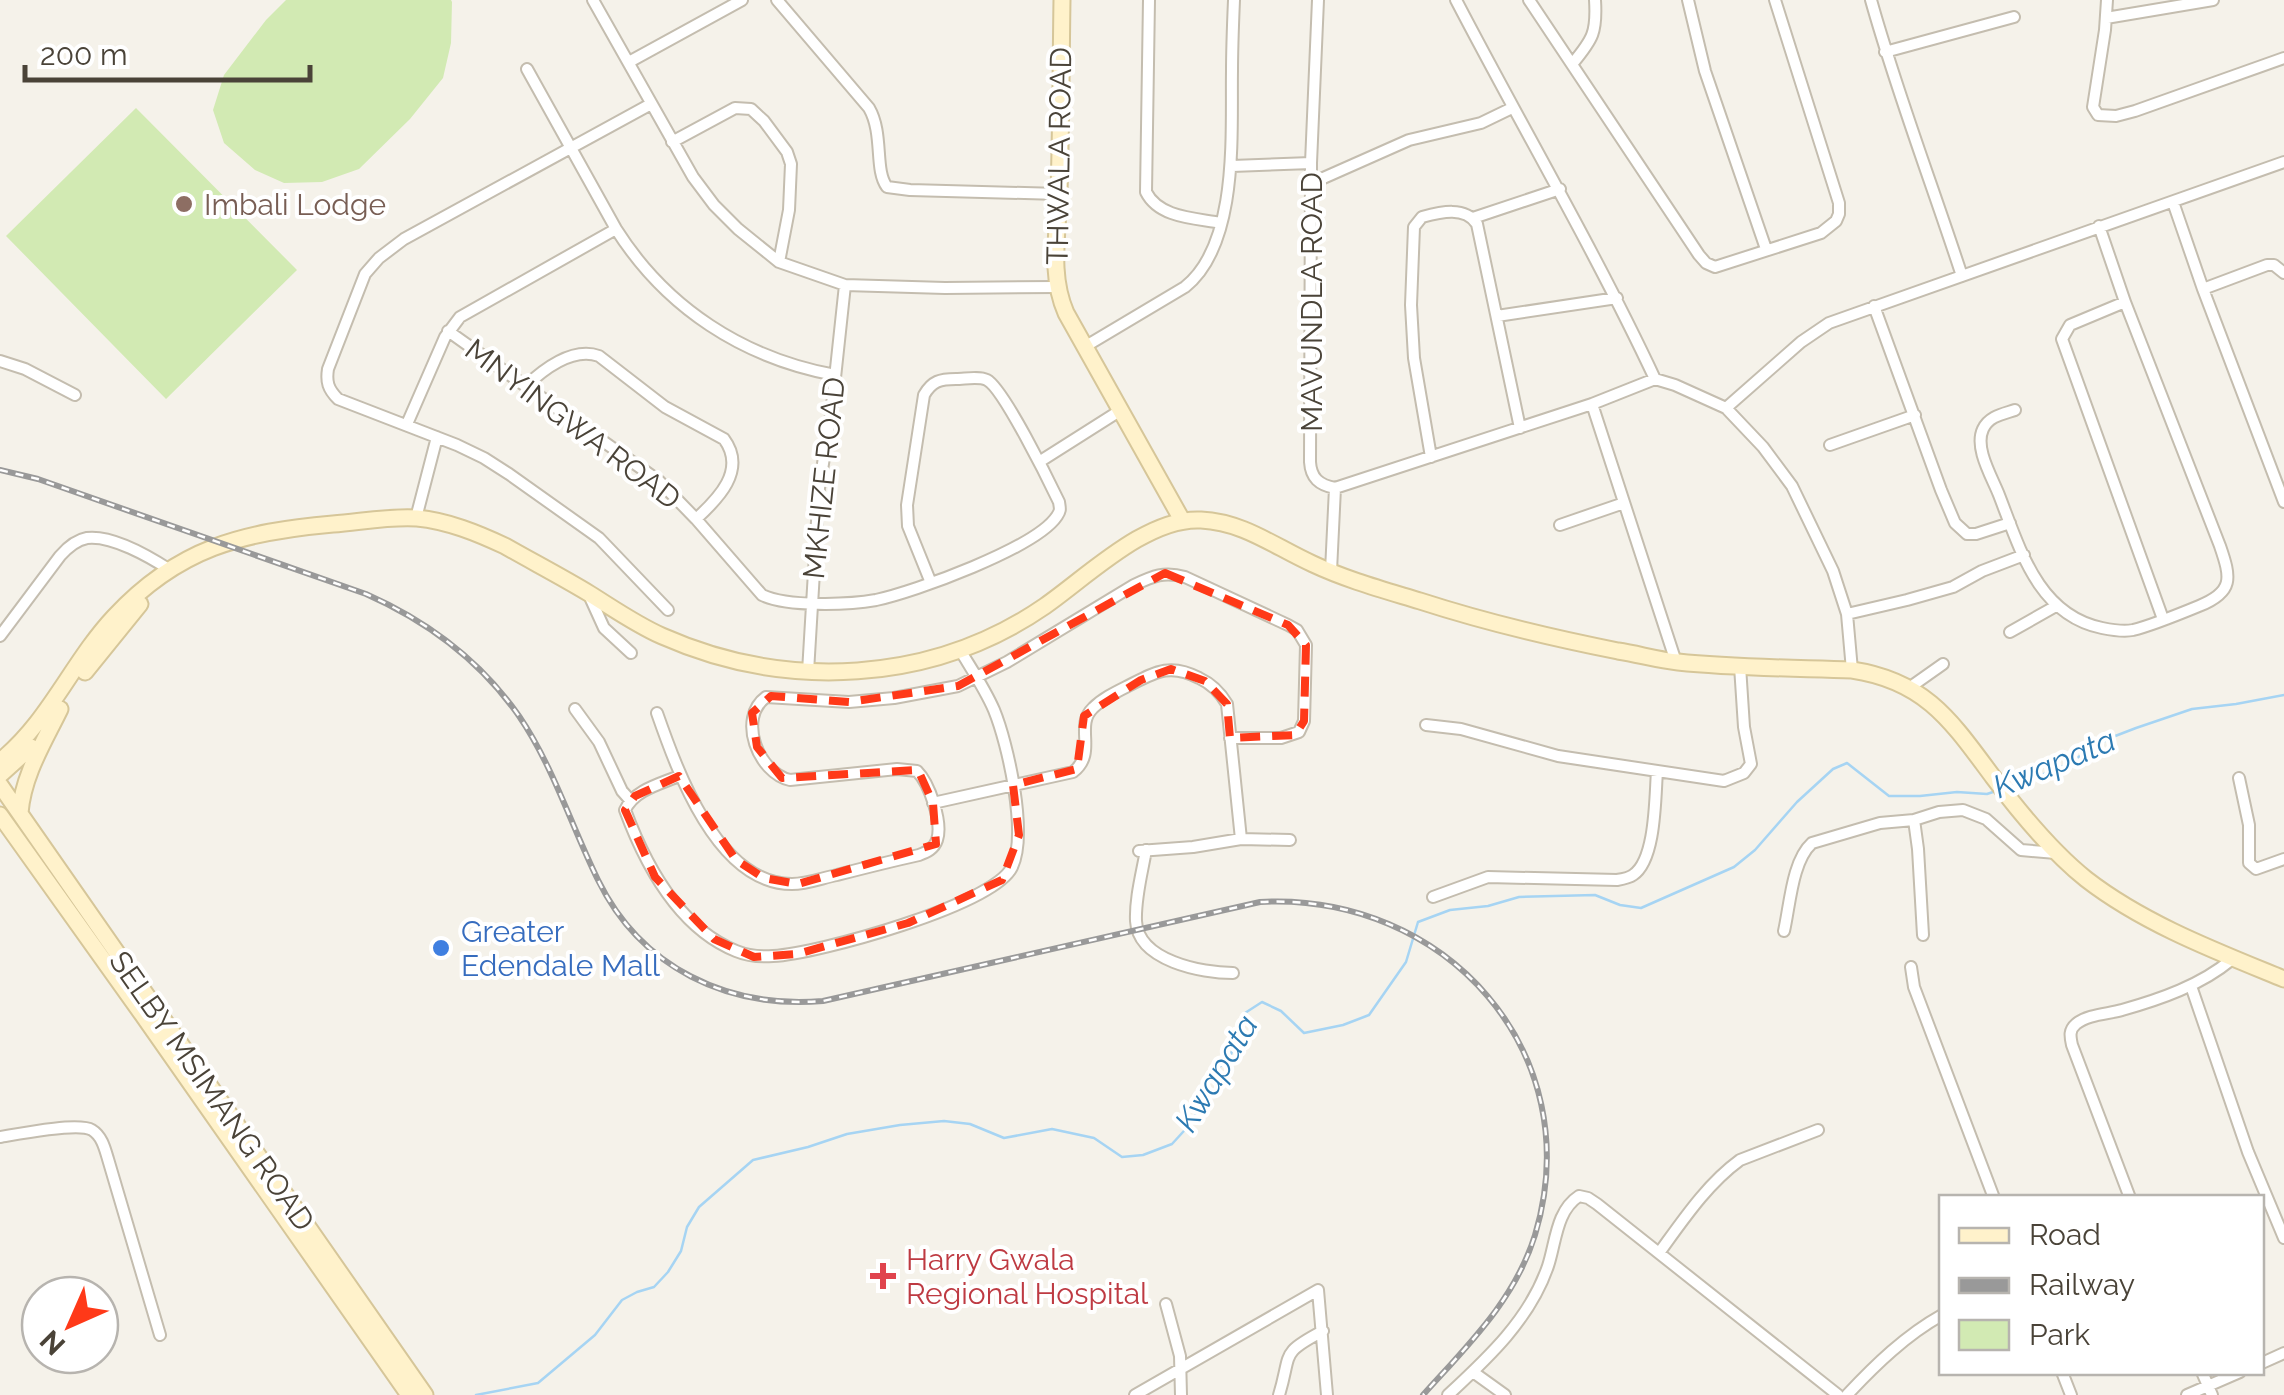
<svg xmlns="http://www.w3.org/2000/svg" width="2284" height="1395" font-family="Raleway,sans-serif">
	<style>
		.green { fill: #d2eab3 }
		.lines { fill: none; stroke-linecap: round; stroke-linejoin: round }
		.stream { stroke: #a6d4f3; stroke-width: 2.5 }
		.street-casing { stroke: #c4bdaf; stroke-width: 14 }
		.secondary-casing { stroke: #d6c699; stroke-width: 19 }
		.street { stroke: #fff; stroke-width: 10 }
		.secondary { stroke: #fff2cb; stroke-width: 15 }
		.rail-casing { stroke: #999; stroke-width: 6 }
		.rail { stroke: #fff; stroke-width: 2.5; stroke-dasharray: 8; stroke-linecap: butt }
		.marked { fill: none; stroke: #ff3918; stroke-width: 8; stroke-dasharray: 20 12; stroke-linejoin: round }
		.education-dot { fill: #8d6e63; stroke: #fff; stroke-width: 4 }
		.shop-dot { fill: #3f7fe0; stroke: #fff; stroke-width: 4 }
		.health-dot { fill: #e0444e; stroke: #fff; stroke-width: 4 }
		.labels { text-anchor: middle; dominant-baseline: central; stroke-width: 8; stroke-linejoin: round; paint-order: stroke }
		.street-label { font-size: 30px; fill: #4a4338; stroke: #fff }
		.education-label { font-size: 30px; fill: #785e54; stroke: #fff; text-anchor: start }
		.shop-label { font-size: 30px; fill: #366cbe; stroke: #fff; text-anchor: start }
		.health-label { font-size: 30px; fill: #be3a42; stroke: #fff; text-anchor: start }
		.water-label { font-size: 32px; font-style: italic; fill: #2c7ab2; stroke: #fff }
	</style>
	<rect width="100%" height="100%" fill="#f5f2ea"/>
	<path class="green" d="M286,0H451L452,2L451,43L443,78L410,119L359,169L322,182L284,183L255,170L224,143L213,110L224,75L266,20Z
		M136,108L297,270L166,399L6,236Z"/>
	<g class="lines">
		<path class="stream" d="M2008,787L2060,768L2110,738L2136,728L2192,709L2236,704L2284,695
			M476,1395L538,1383L595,1335L622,1300L637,1292L654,1287L668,1272L681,1251L687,1227L699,1207L753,1160L808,1147L847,1134L900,1125L944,1121L970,1124L1004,1138L1052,1129L1094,1138L1122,1157L1143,1155L1172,1144L1193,1121L1212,1074L1230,1057L1245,1013L1262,1002L1281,1011L1304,1033L1343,1025L1369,1015L1406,962L1418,922L1450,910L1488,906L1519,897L1595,895L1620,905L1641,908L1734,867L1755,850L1797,802L1833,769L1847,763L1889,796H1920L1957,792L1987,794L1996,791"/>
		<defs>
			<path id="street" d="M593,0L693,177L714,205L738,229L779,262L845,285L945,288L1057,287
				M777,0L869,108C884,134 874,170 887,187L910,190L1059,194
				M1149,0L1146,192C1159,218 1195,218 1221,223
				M1318,0L1311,163L1310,462C1311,478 1319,485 1335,488L1592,404L1655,379L1675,385L1726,408L1763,447L1792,486L1833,571L1847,614L1852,670
				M1456,0C1522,127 1594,249 1655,379
				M1529,0L1699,255L1706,263L1715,267L1821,233L1836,221L1839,214V203L1775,0
				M1688,0L1705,71L1766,249
				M1871,0C1897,93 1932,184 1962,276
				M2107,0L2105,30L2093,107L2098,115L2116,116L2135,111L2284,58
				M2106,18L2213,0
				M1885,52L2014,17
				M629,62L742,0
				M1573,63C1593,39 1597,32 1595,0
				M527,69L616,229C666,308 743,358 835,375
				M651,104L404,239L379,258L365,274L328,369C326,382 328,389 338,399L457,445L484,458L509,474L599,538L668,610
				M672,142L735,108L751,109L764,121L787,152L791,164L789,210L779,262
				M1232,166L1311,163
				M1312,183L1409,140L1481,123L1512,108
				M2173,202L2203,289L2284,502
				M1473,218L1560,189
				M2203,289L2267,265H2274L2284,273
				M2125,302L2070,325L2062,339L2163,619
				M1874,306L1941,490L1955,523L1967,534H1976L2010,523
				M1497,316L1617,298
				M448,331L659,481L696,519L762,595C787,607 848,605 876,600C914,592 1036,548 1057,516C1061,510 1060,509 1059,502C1049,481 1003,388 987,380C979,376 965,379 956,379C940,379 932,381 924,395L907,505L908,526L931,583
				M1086,346L1185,287C1239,244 1231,133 1232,71C1232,47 1233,24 1234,0
				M0,361L25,369L75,395
				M526,386C544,369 573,347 599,356L665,407L724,439C747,470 718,499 696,519
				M1592,404L1676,662
				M1726,408L1801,342L1829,323L2284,162
				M2015,410C2003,414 1989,416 1983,429C1974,448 1992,477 1999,495C2020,549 2038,615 2102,628C2112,630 2123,632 2133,630C2150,626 2182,613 2199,606C2234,592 2231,578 2220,546L2125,302L2099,226
				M407,424L445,337L460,317L616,229
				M1830,445L1915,415
				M1431,457L1414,358L1411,305L1414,227L1422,217C1441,212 1465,206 1477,224L1520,428
				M1039,462L1121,410
				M416,518L437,437
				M1560,525L1624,503
				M1331,571L1335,488
				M589,595L604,628L631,653
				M1847,614L1907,600L1953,587L1982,571L2024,555
				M2010,632L2056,606
				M0,636L60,556C67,548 76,540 87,538C112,535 150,557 170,570
				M808,672L819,488L831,415L845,285
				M1909,688L1943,664
				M575,709L599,742L622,791L630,800
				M657,713C677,770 717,884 792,884C807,884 822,878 837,875C864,868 892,861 919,855C927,852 934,849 937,840C943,822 929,783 917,771L897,769L790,780C758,773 737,718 766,697L849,702L894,698L958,686L1007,662L1134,585C1153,576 1164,571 1185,577L1288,625L1297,630L1306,645L1304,721L1299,732L1281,738H1230
				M1426,725L1461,729L1558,756L1724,781L1744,773L1751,764L1744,727L1740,666
				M679,776C660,784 634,790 625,810C645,864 679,928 736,951C748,956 760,957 773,956C817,954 994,905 1012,867C1028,834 1008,744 994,710C985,689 972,670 960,650
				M2239,778L2249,825V863L2256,869L2284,859
				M933,803L1073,772C1098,753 1074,726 1093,708C1102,699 1114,693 1126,687C1154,673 1169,662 1199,678C1212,684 1220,692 1227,704L1241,839
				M1914,820L1918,849L1923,935
				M1146,850C1142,873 1135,898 1136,921C1138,961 1202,973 1233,973
				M1139,851L1193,847L1241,839L1290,840
				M1433,897L1488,877L1617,880C1623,879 1629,878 1633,875C1656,860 1655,797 1657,771
				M1784,931C1790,905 1792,861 1812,843L1880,823L1914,820L1939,812L1963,810L1986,819L2021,850L2056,853
				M1911,967L1914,987L1994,1198
				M2191,986L2248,1152L2284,1238
				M0,1137C18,1134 78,1122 92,1130C102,1136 105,1149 108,1159L160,1335
				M2130,1198L2072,1045C2070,1036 2069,1030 2076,1024C2088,1014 2109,1014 2122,1010C2161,999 2201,985 2231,960
				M1659,1253C1683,1220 1707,1184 1740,1160L1818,1130
				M1166,1304L1180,1356L1181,1395
				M2262,1363L2284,1353
				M1473,1372L1505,1395
				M2062,1372L2071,1395
				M2202,1372L2212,1395
				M1135,1395L1318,1290L1327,1395
				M1279,1395C1292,1353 1279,1354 1323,1331
				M1448,1395C1488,1358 1530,1319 1548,1266C1556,1242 1556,1211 1579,1196L1588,1198L1597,1204L1838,1395
				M1847,1395C1875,1365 1906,1335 1942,1315
				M2187,1395L2240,1372"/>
			<path id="secondary" d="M1062,0C1061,64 1061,128 1059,192C1058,234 1049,274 1066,313L1182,520
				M85,672L140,604
				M0,761C49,722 72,662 114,617C178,548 242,532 333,524C360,522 390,516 417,518C448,521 477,533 505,546C533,562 562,577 590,594C614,609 637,625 662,636C786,691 932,684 1045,606C1088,576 1147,517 1201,520C1244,522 1275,547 1313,564C1347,580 1384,590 1420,601C1485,622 1552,638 1618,651C1638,654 1658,660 1678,662C1735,668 1794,668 1852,670C1926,681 1952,722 1993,777C2020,813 2051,851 2086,879C2144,924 2218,952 2284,979
				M0,775L31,747
				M0,785L425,1395
				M20,813C23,775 44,742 60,709
				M0,815L142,1014L409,1395"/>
		</defs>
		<use href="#street" class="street-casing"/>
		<use href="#secondary" class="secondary-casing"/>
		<use href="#street" class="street"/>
		<use href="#secondary" class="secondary"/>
		<defs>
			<path id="rail" d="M0,470L38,479L366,594C427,621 480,660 519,716C553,766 571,825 598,880C641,968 728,1009 823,1001L1260,902C1445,892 1590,1052 1535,1235C1515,1300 1467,1346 1423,1395"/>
		</defs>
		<use href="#rail" class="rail-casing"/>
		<use href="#rail" class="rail"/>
	</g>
	<path class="marked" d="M1165,573L1288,625L1306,645L1304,721L1295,735L1230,738L1227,704L1205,681L1171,669L1141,680L1084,716L1077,769L1013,785L1019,835L1002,880L908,923L797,954L754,957L714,939L655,877L625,810L635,796L679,776L736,860L764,878L798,884L936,844L933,803L918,770L782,778L757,747L752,713L771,696L849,702L958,686Z"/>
	<circle class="education-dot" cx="184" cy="204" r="10"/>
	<circle class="shop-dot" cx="441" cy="948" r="10"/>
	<path class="health-dot" d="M878 1261h10v10h10v10h-10v10h-10v-10h-10v-10h10z"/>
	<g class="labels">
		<g class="street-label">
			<text transform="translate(1059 156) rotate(-89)">THWALA ROAD</text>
			<text transform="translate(1311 302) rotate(-90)">MAVUNDLA ROAD</text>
			<text transform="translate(573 424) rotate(37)">MNYINGWA ROAD</text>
			<text transform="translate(824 478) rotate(-84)">MKHIZE ROAD</text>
			<text transform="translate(212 1091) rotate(55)">SELBY MSIMANG ROAD</text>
		</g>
		<g class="education-label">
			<text x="204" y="204">Imbali Lodge</text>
		</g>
		<g class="shop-label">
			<text x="461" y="931">Greater<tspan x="461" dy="34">Edendale Mall</tspan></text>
		</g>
		<g class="health-label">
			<text x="906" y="1259">Harry Gwala<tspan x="906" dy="34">Regional Hospital</tspan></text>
		</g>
		<g class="water-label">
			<text transform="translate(2054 763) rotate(-23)">Kwapata</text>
			<text transform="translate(1216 1073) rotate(-59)">Kwapata</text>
		</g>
	</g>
	<rect x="1939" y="1195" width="325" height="180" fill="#ffffff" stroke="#b7b4af" stroke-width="2.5"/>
	<rect x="1959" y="1228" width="50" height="15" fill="#fff2cb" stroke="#b7b4af" stroke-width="2.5"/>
	<text x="2029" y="1245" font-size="30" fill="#4a4338">Road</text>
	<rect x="1959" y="1278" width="50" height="15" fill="#999999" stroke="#b7b4af" stroke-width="2.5"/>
	<text x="2029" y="1295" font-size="30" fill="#4a4338">Railway</text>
	<rect x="1959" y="1320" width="50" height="30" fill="#d2eab3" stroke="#b7b4af" stroke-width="2.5"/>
	<text x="2029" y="1345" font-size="30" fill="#4a4338">Park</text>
	<g transform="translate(70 1325) rotate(225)"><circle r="48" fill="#ffffff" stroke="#b7b4af" stroke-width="2.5"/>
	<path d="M0-8L18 38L0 25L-18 38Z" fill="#ff3918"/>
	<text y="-15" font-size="28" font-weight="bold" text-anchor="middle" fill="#4a4338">N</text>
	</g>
	<path d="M25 65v15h285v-15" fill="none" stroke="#4a4338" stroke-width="5"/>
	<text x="40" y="65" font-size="30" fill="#4a4338" stroke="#ffffff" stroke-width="8" paint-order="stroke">200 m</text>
</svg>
